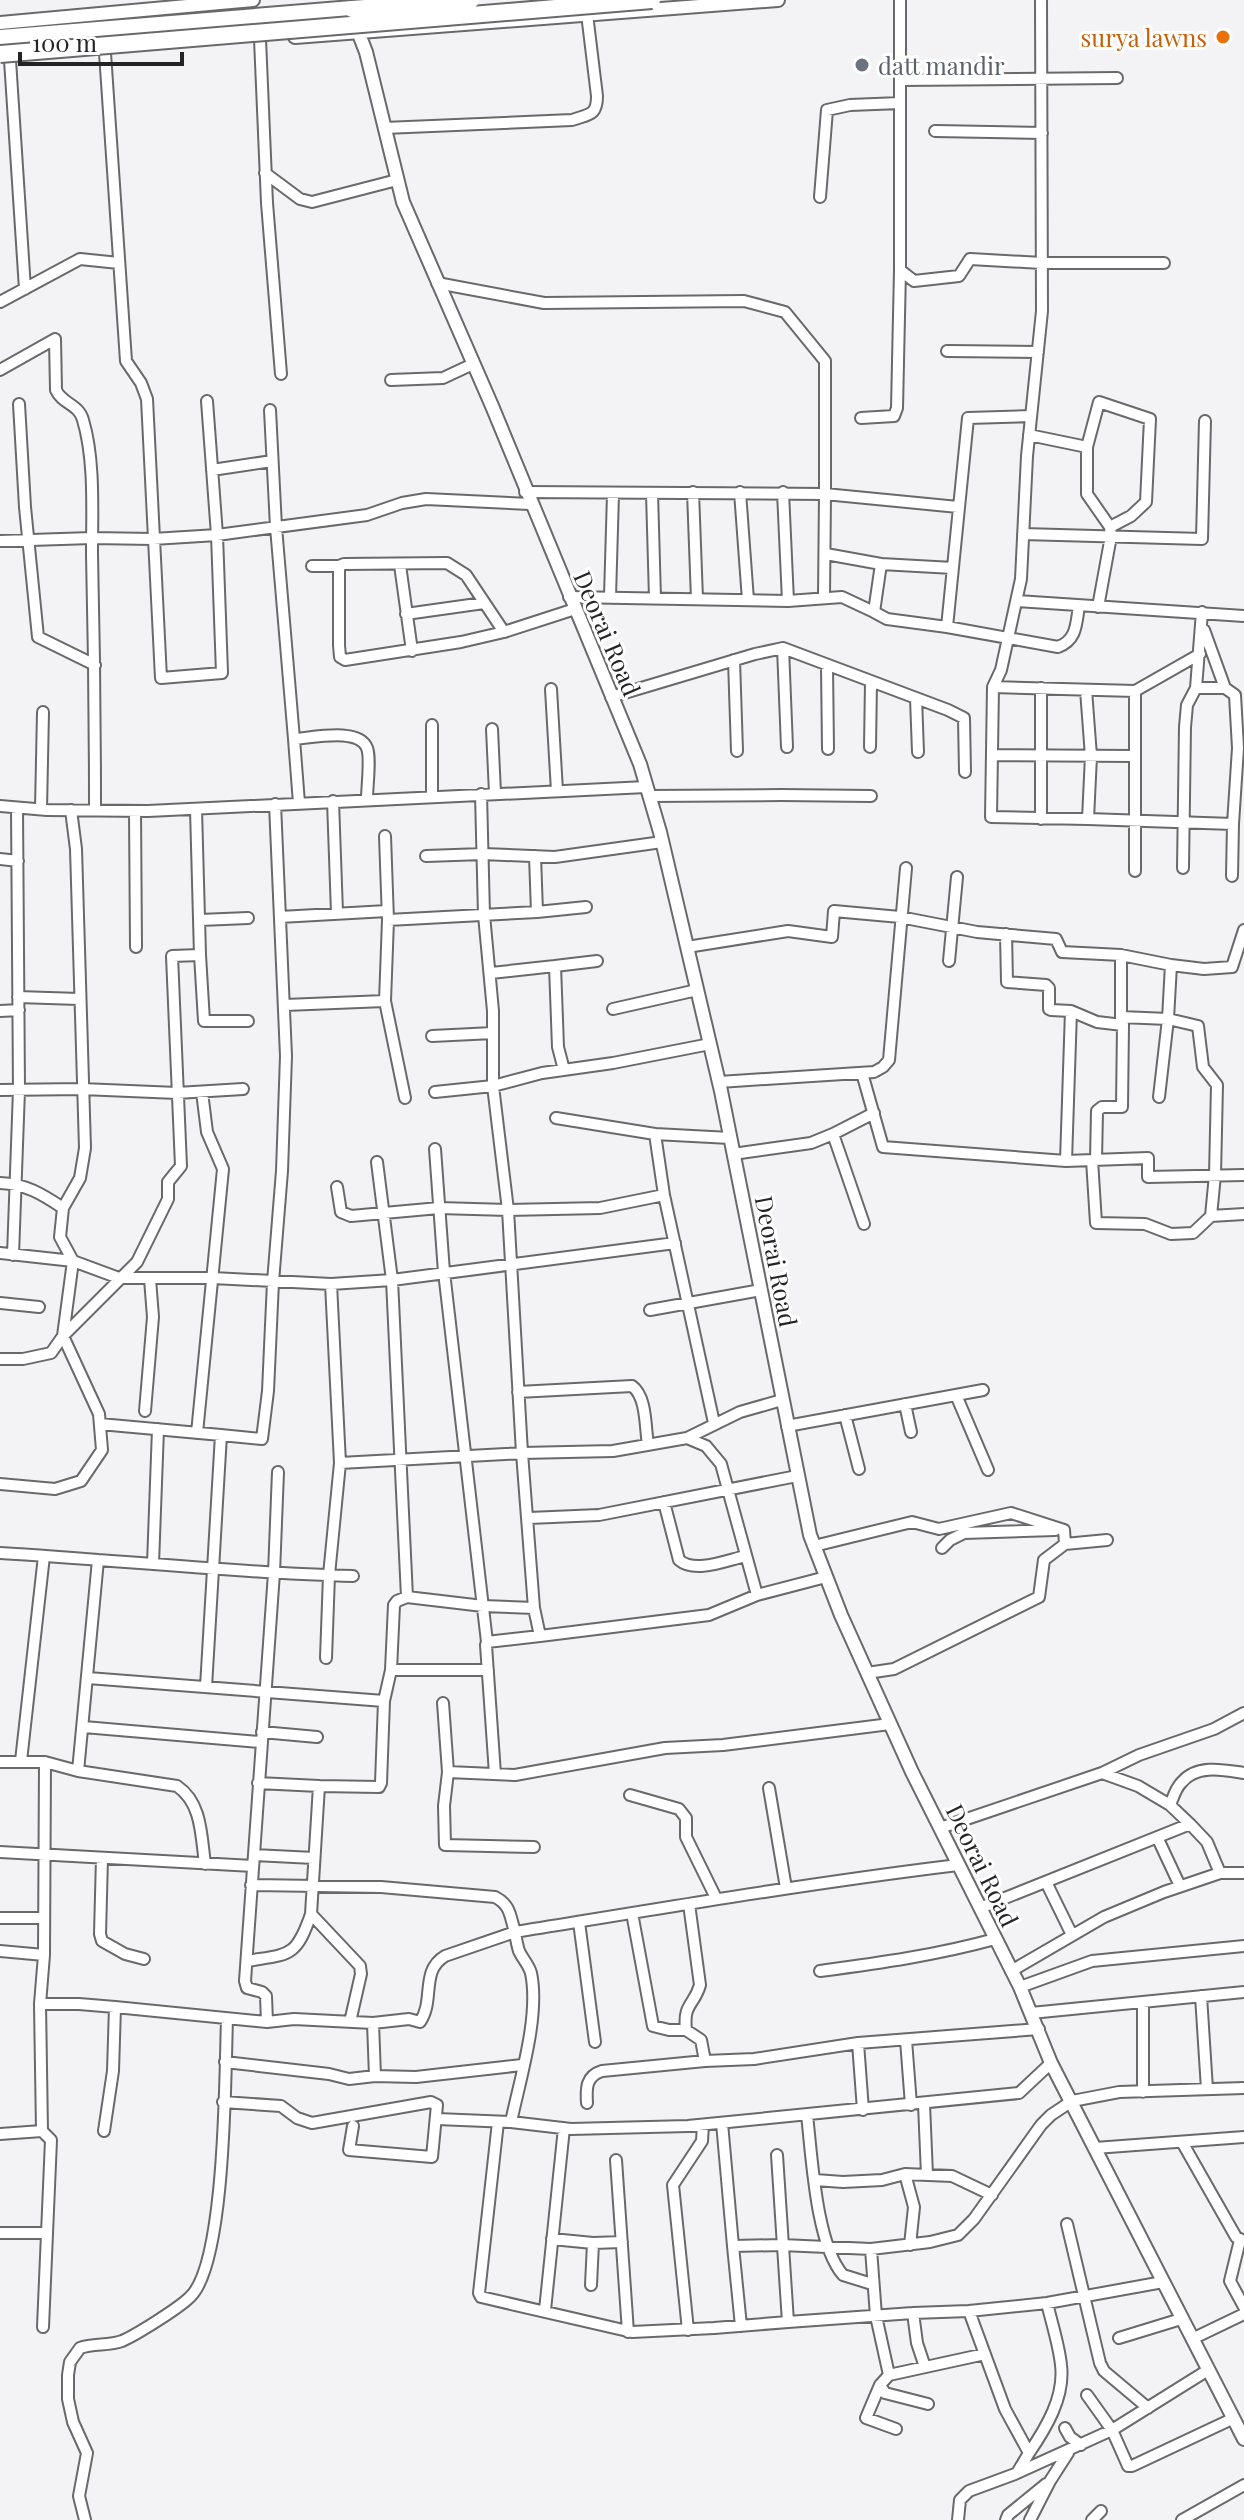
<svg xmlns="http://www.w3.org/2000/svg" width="1244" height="2520" font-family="'Playfair Display',serif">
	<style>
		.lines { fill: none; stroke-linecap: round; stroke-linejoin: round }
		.minor-casing { stroke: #69686b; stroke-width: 14 }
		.tertiary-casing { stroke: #69686b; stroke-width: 16 }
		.trunk-casing { stroke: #69686b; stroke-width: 20 }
		.minor { stroke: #fff; stroke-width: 10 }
		.tertiary { stroke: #fff; stroke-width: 12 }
		.trunk { stroke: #fff; stroke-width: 16 }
		.trunk-bridge-casing { stroke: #69686b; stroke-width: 20; stroke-linecap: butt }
		.trunk-bridge { stroke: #fff; stroke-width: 16 }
		.food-dot { fill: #e8710a; stroke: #fff; stroke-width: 3 }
		.worship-dot { fill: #6b7280; stroke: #fff; stroke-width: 3 }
		.labels { text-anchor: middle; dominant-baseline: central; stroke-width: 6; stroke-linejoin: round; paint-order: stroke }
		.food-label { font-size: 24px; fill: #c56008; stroke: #fff; text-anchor: end }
		.worship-label { font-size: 24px; fill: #5b616d; stroke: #fff; text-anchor: start }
		.street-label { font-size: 24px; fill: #242425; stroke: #fff }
	</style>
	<rect width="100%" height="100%" fill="#f3f2f5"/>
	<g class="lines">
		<defs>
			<path id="minor" d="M900,0V270L914,281L959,276L970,259L1042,263H1164
				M1041,0L1042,311L1027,456L1021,579L1001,670L993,687L991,817L1088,819
				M260,39L267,203L281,374
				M105,53L126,361L141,383L147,399L161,678L222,673L217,535L207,401
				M10,60L25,289
				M900,80L1117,78
				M384,128L572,120C589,114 597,116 597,96L587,14
				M935,131L1042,133
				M265,173L300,199L312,202L397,180
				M820,197L827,110L850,105L900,103
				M437,283L544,303L744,301L785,312L825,361V494L958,507
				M0,302L80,259L119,263
				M947,351L1038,352
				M0,370L55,339L56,390C62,404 79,404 83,420C95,460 92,512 92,554C94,639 95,725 95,810
				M391,380L443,378L473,364
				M19,404L25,507L38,637L95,665
				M270,410L276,527L294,739C312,738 359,727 367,748C371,758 367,786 367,799
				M861,418L894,416L897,408L900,270
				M1029,435L1087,447V494L1110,527L1111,536L1098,607
				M1087,447L1099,402L1150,419L1146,502L1131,516L1110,527
				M212,470L272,461
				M525,492L825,494L824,597
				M693,492L697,599
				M740,492L748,600
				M783,492L788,601
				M652,493L655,598
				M1023,534L1202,539L1205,421
				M0,541L92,538L153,539L217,535L367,515L402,503L426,499L530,504
				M826,554L881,564
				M400,565L412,651
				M312,566H339
				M569,597L788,601L842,597L874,612L881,564L953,568
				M610,597L613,494
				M1017,601L1244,616
				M874,612L887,619L947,627L1058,647C1077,640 1076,624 1079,606
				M406,614L484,603
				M947,627L968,418L1031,416
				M1204,630L1225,688
				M504,632L466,575L447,563L344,564L339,566V645L340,657L345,660L461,642L504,632L575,609
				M783,648L787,747
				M734,660L737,751
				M827,666L828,749
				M993,687L1135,691L1200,654
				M1196,688L1202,612
				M551,689L557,791
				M1086,690L1091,756L1088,819L1233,824L1238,748L1235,695L1225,688H1196L1187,705L1185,727L1183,868
				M1135,691V871
				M611,697L755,654L783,648L948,710L964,718L965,772
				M916,698L918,752
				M432,725V796
				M492,729L495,793
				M294,739L299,803
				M870,747L871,682
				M992,755L1134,756
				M481,794L484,915L493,1011V1086L508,1210L522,1453L534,1608
				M649,796L781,795L871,796
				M333,801L337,913
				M0,806L47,810L148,811L646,787
				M41,809L43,712
				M135,811L136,947
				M1041,819V688
				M385,836L388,920L385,1001L405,1098
				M426,856L483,854L555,857L662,842
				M0,859L18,861
				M1232,876L1233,824
				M537,912L586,907
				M280,917L387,911
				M200,920L248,918
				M388,920L537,912L535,856
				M1006,934L1007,982L1046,985L1049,988V1009L1051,1010L1071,1011L1097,1022L1123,1025L1122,1107H1102L1097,1111L1096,1160
				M687,947L788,931L832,937L834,911L900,917L977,932L1056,939L1062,952L1121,955L1171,965L1168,1019L1121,1017L1123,1025
				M200,955L204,1021H248
				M1121,955V1017
				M949,961L957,877
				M1171,965L1204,969L1232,967L1244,930
				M555,966L597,961
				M491,973L555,966L558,1047L564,1070
				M18,997L79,999
				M285,1005L385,1001
				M613,1009L697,990
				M0,1011L19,1010
				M432,1036L493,1033
				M862,1073L883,1147L1066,1161L1148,1158V1177L1244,1175
				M719,1082L874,1072L883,1067L889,1060L906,868
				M0,1090L82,1089L177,1093L243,1089
				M435,1092L493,1086L542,1073L613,1063L710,1044
				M556,1118L655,1134
				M833,1134L864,1224
				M435,1149L444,1272L487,1642
				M733,1154L811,1143L833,1134L874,1113
				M1092,1160L1096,1223L1145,1224L1171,1234L1193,1233L1211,1216L1215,1175L1217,1085L1203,1067L1198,1026L1168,1019L1159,1097
				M1066,1161L1071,1011
				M377,1162L392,1280L407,1597
				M0,1183C26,1184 42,1194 63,1208
				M337,1187L341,1212L351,1216L439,1208L508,1210L600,1208L664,1195
				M1211,1216L1244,1214
				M0,1253L73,1261L119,1278H213L331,1284L392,1280L675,1243
				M13,1255L19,1090L17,808
				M331,1284L340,1463L522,1453L613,1451L687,1438L706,1446L721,1464L757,1595
				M0,1303L39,1307
				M650,1310L761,1290
				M0,1359H23L51,1353L63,1336L137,1262L168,1199V1182L181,1166L172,956L200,955L196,809
				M518,1392L632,1386C647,1397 645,1427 648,1445
				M956,1395L988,1470
				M905,1404L911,1432
				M145,1411L153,1317L150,1279
				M845,1415L859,1469
				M714,1423L664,1195L655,1134L730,1138
				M100,1424L221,1435
				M787,1426L983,1390
				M197,1433L223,1169L207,1132L202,1092
				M687,1438L740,1412L782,1400
				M0,1484L55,1489L81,1481L102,1450L99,1414L63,1336L73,1261L60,1237L63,1208L80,1178L85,1148L76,849L71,810
				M664,1502L679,1560C695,1574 727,1560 746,1556
				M529,1518L599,1515L797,1476
				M814,1546L912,1522L939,1529L1011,1513L1064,1530L1065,1544L1107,1540
				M942,1548L950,1540L964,1533L1055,1530
				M0,1553C118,1560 235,1573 353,1576
				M153,1564L158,1429
				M326,1658L329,1575L340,1463
				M391,1670H488
				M867,1673L894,1669L1039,1597L1044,1560L1065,1544
				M88,1678L384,1701L391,1670L394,1605L397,1601L407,1597L483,1606L534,1608L540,1636L709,1615L757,1595L826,1577
				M206,1687L221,1435L262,1439L268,1391L273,1282L282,1171L286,1056L275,804
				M443,1703L448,1772L515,1775L665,1748L723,1745L890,1724
				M84,1727L260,1742
				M262,1732L317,1737
				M21,1761L44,1556
				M0,1762H45L78,1771L177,1786C202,1803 201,1835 205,1864
				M78,1771L98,1560
				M448,1772L444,1806L445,1845L534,1847
				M1102,1773L1138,1786L1170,1805C1173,1798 1176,1787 1182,1782C1197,1764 1224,1770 1244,1773
				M495,1774L486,1645L487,1642L540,1636
				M258,1783L319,1786L311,1914L360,1966L361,1974L350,2022
				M319,1786L379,1787L381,1783L384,1701
				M769,1788L786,1888
				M630,1795L679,1809L686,1818V1837L716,1898
				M1170,1805L1190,1824
				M940,1828L1102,1773L1139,1755L1214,1729L1244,1713
				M1158,1839L1180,1886
				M0,1852L253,1866
				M254,1855L314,1858
				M102,1858L100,1934L102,1941L125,1954L144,1959
				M1046,1882L1072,1935
				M251,1885L381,1887L495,1897C511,1905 510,1917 515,1932C663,1908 810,1883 958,1865
				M980,1908L1190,1824L1207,1842L1220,1873H1244
				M632,1913L653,2026L669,2030H686L701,2040L705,2061L754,2059L858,2043L1039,2029
				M0,1918H44
				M579,1922L595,2042
				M0,1951L44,1955
				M247,1961C289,1954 296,1958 311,1914
				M820,1971C880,1963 937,1955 995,1939
				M1011,1971L1104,1917L1164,1892L1220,1873
				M1020,1987L1092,1961L1244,1946
				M1201,1996L1207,2089
				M1143,2002V2092
				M40,2004H79L115,2007L113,2071L104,2131
				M115,2007L267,2022L294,2019L373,2023L375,2076
				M1031,2013L1244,1992
				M267,2022L266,1996L262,1992L247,1988L245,1981L274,1573L278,1472
				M373,2023L409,2019L420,2022C435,2000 420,1971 445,1956L515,1932C516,1938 517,1945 519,1951C522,1958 529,1965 531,1973C540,2016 520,2079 511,2122
				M686,2030C683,2003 694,2006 700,1985L689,1904
				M906,2040L911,2105
				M858,2043L863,2110
				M225,2062L329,2074L349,2079L375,2076L416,2077L522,2065
				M223,2102L281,2106L297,2118L312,2123L431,2102L437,2105L432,2157L349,2150L353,2126
				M587,2103C586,2088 586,2076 602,2071L705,2061
				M924,2104L927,2175
				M807,2115C812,2158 816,2244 843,2275L872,2284
				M437,2119L511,2122L571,2129L688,2126L1019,2093L1051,2063
				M498,2122L479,2293L481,2297L632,2332L714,2328L788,2322
				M722,2123L733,2246L782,2245L871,2249L930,2242L958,2235L974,2219L1041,2125L1051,2115L1072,2101L1119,2092L1244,2088
				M42,2131L40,2004L44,1955L45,1762
				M0,2134L42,2131L51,2140L43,2327
				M1182,2142L1236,2237L1244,2241
				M1095,2148L1244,2137
				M777,2155L788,2322L913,2313L969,2311L1047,2303L1163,2282
				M616,2160L628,2332
				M905,2174L914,2207L910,2245
				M815,2180L843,2182L882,2180L905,2174L952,2176L992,2195
				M1067,2224L1100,2363L1104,2371L1148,2408
				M0,2233H47
				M552,2239L593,2243L591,2285
				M1240,2240L1230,2281L1244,2307
				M593,2243L622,2242
				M733,2246L741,2326
				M871,2249L876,2316L889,2375
				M545,2310L564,2128
				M969,2311L1005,2409L1029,2453L1017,2473
				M913,2313L917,2343L925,2367
				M688,2330L673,2185L702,2141L703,2125
				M1119,2338L1181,2319
				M1192,2339L1244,2314
				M880,2385L866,2418L896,2429
				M1087,2395L1112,2430L1128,2466H1132L1232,2419
				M928,2404L885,2393L880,2385L889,2375L985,2354
				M1065,2428L1070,2437L1081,2445
				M1029,2453C1046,2428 1065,2397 1061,2365C1059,2345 1052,2324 1047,2303
				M85,2520L79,2496L87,2453L73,2422L68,2399V2375L70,2362L80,2348C93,2343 109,2346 122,2341C136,2335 179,2308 190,2297C226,2264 225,2073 227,2019
				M958,2520L960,2500L969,2491L1015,2474L1112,2430L1208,2370
				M1006,2520L1008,2515L1046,2484
				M1030,2520L1050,2481L1068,2453
				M1092,2520L1101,2511
				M1182,2520L1244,2485"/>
			<path id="tertiary" d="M0,23L253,0
				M359,34L366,52L403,202L492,406L640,764L660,832L721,1091L810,1535L841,1615L912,1772L1020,1987L1051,2063L1244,2439
				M295,37L778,0"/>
			<path id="trunk" d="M0,38L352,9"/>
		</defs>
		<use href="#minor" class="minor-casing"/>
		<use href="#tertiary" class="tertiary-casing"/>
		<use href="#trunk" class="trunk-casing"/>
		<use href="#minor" class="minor"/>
		<use href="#tertiary" class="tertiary"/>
		<use href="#trunk" class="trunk"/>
		<defs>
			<path id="trunk-bridge" d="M352,9L471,0
				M0,54L652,0"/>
		</defs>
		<use href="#trunk-bridge" class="trunk-bridge-casing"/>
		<use href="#trunk-bridge" class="trunk-bridge"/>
	</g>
	<circle class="food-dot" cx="1223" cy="37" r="8"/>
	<circle class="worship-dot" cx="862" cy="65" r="8"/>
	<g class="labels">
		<g class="food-label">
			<text x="1207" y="37">surya lawns</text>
		</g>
		<g class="worship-label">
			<text x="878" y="65">datt mandir</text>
		</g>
		<g class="street-label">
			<text transform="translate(608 633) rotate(67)">Deorai Road</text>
			<text transform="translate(777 1261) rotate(79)">Deorai Road</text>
			<text transform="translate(983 1865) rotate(64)">Deorai Road</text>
		</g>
	</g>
	<path d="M20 52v12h162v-12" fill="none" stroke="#242425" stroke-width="4"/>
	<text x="32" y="52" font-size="24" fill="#242425" stroke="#ffffff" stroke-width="6" paint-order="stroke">100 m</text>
</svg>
